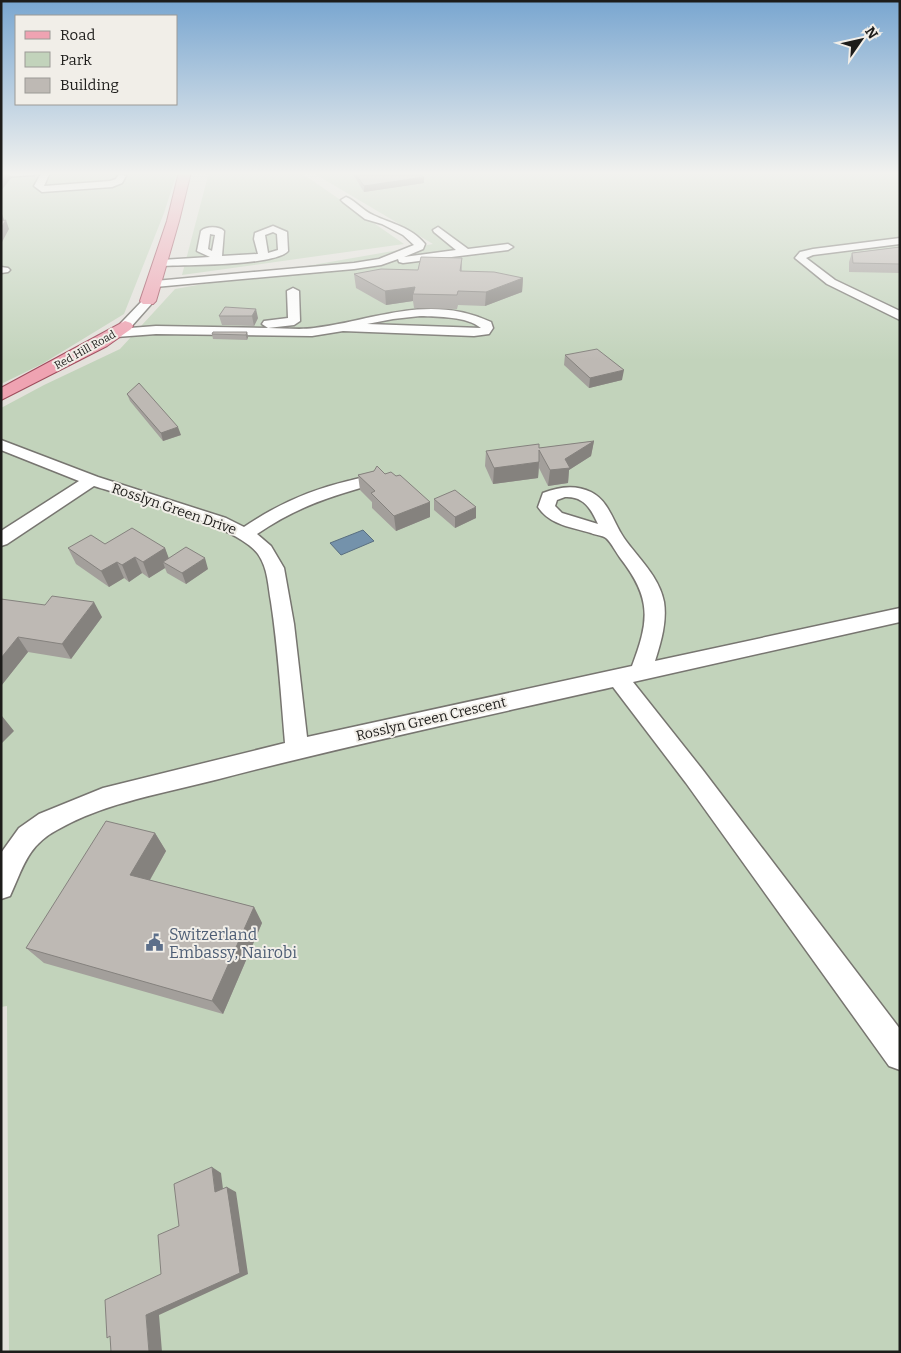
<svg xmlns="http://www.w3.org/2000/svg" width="901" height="1353" font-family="Bitter,serif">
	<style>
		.green { fill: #c2d3bb }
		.water { fill: #7492ab; stroke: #5a6f80 }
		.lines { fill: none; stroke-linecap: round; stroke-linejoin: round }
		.minor-casing { stroke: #777570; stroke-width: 3 }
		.major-casing { stroke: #9e4c5c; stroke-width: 2 }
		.minor { fill: #fff; fill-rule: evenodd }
		.major { fill: #efa3b2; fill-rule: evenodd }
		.wall { fill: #a39f9b }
		.shaded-wall { fill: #85827e }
		.building { fill: #beb9b4; stroke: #85827e }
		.labels { text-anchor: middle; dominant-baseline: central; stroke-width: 4; stroke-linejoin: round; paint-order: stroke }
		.far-street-label { font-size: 11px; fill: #1d1c1a; stroke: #f1eee8 }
		.street-label { font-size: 14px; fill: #1d1c1a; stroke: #f1eee8 }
		.near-service-label { font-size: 16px; fill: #4e5e75; stroke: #f1eee8; text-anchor: start }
	</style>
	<rect width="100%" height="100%" fill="#e3e1db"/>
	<path class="green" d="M1,172H177L164,213L124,314L42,364L1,384Z
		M209,172H311L303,174L404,244L182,275Z
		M327,172H900V1352H9L7,1006L1,1007V408L44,385L120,349L175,289L433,244L315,174Z"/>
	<path class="water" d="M363,530L374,541L341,555L330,543Z"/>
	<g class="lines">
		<defs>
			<path id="minor" d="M1,172H38L34,175L1,177Z
				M42,172H50L44,186L110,181L116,179L119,174L126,176L122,183L112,187L42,192L34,186Z
				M346,197C356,201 363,211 373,215C392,224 411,227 425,244L423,249L404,257L456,250L434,232L433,230L438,227L468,249L508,244L513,247L508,250L403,263L399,262L398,259L381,265L354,269L155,287L149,284L155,281L354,263L379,259L414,245L403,235L382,224L365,219L343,202L341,200Z
				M273,226L287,232L288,251C275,266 184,265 161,266L156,263L161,260L210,257L197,251L201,231C206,226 219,226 224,231L222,256L258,254L254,239L255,233ZM273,232L277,234L278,250L268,253L265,235ZM210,234L215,235L212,251L208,249Z
				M900,238V244L813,255L806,258L835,280L900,311V320L827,284L795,258L800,252L813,249Z
				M1,267L8,268L10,270L8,272L1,273Z
				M293,288L299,291L300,321L294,325L268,328C283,328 300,330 314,328C376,320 429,293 491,322L493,328L489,334L474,336L343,331L312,336L156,334L116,337L110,333L112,330L121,329L119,326L121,323L144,299L148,297L154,301L130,328L156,326L268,328L262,324L264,321L288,318L287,291ZM420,316C439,317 466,316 481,328L367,324L393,319Z
				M1,440L98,477L226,518L244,527C276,505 310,490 348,481C357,479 366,475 375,478L377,481L375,484C330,496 295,508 257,534L271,546L284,568L294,624L307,737L632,666C649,621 652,599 621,559C617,554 611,542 606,538C602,535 595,535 591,533C571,527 550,525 538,507L543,493C558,487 575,484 591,492C609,501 613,522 624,538C638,558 659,576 664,602C667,622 661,642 655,661L900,608V622L633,682L702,769L900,1029V1070L889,1066L686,783L613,687C481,717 349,745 219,779C165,793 106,802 57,830C27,846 23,868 10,896L1,899V853L19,828L39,814L103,788L285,743C281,696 278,648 271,602C268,586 268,568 258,554C237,525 131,498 94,486L7,544L1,546V531L79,481L1,450ZM565,497C584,496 591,509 598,524L562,513L555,506L557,500Z"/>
			<path id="major" d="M179,172H191L179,221L156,301L153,304H143L140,301L167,221Z
				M125,321L131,323L133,326L131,329L107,346L1,400V388Z"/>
		</defs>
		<use href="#minor" class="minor-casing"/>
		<use href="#major" class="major-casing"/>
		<use href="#minor" class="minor"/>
		<use href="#major" class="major"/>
	</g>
	<path class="wall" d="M353,172H414L424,183L364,192L354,176Z
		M900,247V273L849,272V262L852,253Z
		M462,258V271L523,278L522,292L485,306L458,305L457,309L414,308L413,301L386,305L356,288L354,274L418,270Z
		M225,307L258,318L254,326L222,325L219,316Z
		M247,332L248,337L247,340L213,339L212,334Z
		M565,355L622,380L589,388L564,365Z
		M127,394L181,435L163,441L130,401Z
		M594,441L591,456L569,470L568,483L548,486L539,468L538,478L493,484L485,466L486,451L539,448Z
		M374,471L396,476L430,502V517L396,531L372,508V502L360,490L358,475Z
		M434,499L476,518L455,528L434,510Z
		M105,544L165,548L168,558L208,569L186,584L167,573L165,568L149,578L142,573L129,582L124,578L109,587L76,564L68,548Z
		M1,599L102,617L71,659L28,652L1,686Z
		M155,833L166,851L150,880L254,907L262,923L223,1014L44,963L26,948Z"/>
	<path class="shaded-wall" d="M8,172H9L11,178L1,191V180Z
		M424,177V183L364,192V186Z
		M1,214H2L5,222L6,220L9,229L1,244Z
		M523,278L522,292L485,306L486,292Z
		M415,287L413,294V301L386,305L385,291Z
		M256,309L258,318L254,326L252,316Z
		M247,332L248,337L247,340L246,335Z
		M624,370L622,380L589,388L590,378Z
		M178,427L181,435L163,441L161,433Z
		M594,441L591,456L569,470L568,483L548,486L550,470L565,459Z
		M539,462L538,478L493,484L494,468Z
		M430,502V517L396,531L394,516Z
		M476,507V518L455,528V517Z
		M165,548L171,564L163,562L165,568L149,578L143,562Z
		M135,557L142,573L129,582L122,565Z
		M205,558L208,569L186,584L182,573Z
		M117,562L124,578L109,587L101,571Z
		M94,602L102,617L71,659L62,644Z
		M18,637L28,652L1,686V658Z
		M2,716L14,731L1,744V717Z
		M155,833L166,851L143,892L130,875Z
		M254,907L262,923L223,1014L212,1001Z
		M212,1167L221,1173L224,1197L215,1192Z
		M227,1187L236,1192L248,1274L159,1315L162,1352H149L146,1315Z"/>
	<path class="building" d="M1,172H8L1,180Z
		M354,172H414L424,177L364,186Z
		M6,220L1,228V221Z
		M900,247V264L853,263L852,253Z
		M421,257L462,258L460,271L494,272L523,278L486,292L458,291L457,295L413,294L415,287L385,291L354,274L381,269L418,270Z
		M225,307L256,309L252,316H219Z
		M213,332H247L246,335L212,334Z
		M597,349L624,370L590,378L565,355Z
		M139,383L178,427L161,433L127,394Z
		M594,441L565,459L570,468L550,470L539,450V462L494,468L486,451L539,444V448Z
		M377,466L385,474L391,472L396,476L400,475L430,502L394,516L371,493L375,491L358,475L374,471Z
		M455,490L476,507L455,517L434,499Z
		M132,528L165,548L143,562L135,557L122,565L117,562L101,571L68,548L91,535L105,544Z
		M186,547L205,558L182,573L163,562Z
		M52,596L94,602L62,644L18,637L1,658V599L45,605Z
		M106,821L155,833L130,875L254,907L212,1001L26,948Z
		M212,1167L215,1192L227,1187L240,1273L146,1315L149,1352H111L110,1336L107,1338L105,1300L161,1274L158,1235L179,1226L174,1184Z"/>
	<linearGradient id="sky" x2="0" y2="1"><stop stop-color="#79a6d0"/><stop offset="0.48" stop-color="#f2f2ef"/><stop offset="1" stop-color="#f2f2ef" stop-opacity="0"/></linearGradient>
	<rect width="901" height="361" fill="url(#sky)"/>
	<defs>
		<symbol id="civic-bare" viewBox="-9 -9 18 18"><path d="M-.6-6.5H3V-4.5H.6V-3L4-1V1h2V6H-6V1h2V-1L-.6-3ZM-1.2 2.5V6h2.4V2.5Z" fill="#5c6f8a" stroke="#f1eee8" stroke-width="2.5" paint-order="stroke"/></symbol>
	</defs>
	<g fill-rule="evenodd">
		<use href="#civic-bare" x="142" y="930" width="25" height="25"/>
	</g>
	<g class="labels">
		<g class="far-street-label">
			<text transform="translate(85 350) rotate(-29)">Red Hill Road</text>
		</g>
		<g class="street-label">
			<text transform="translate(174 509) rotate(19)">Rosslyn Green Drive</text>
			<text transform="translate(431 719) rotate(-13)">Rosslyn Green Crescent</text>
		</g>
		<g class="near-service-label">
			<text x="169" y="934">Switzerland<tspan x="169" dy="18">Embassy, Nairobi</tspan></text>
		</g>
	</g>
	<rect width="901" height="1353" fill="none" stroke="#1d1c1a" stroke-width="5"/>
	<rect x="15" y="15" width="162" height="90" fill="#f1eee8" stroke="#9c9a96"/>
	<rect x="25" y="31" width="25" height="8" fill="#efa3b2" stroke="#9c9a96"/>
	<text x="60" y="40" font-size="15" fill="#1d1c1a">Road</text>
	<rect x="25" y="52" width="25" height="15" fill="#c2d3bb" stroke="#9c9a96"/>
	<text x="60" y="65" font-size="15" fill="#1d1c1a">Park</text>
	<rect x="25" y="78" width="25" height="15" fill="#beb9b4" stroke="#9c9a96"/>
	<text x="60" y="90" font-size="15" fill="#1d1c1a">Building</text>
	<g transform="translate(861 40) rotate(56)" stroke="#f1eee8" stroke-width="4" paint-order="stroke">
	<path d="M0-4L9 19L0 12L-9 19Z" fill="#1d1c1a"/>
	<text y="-8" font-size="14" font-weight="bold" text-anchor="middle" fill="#1d1c1a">N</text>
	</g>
</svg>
